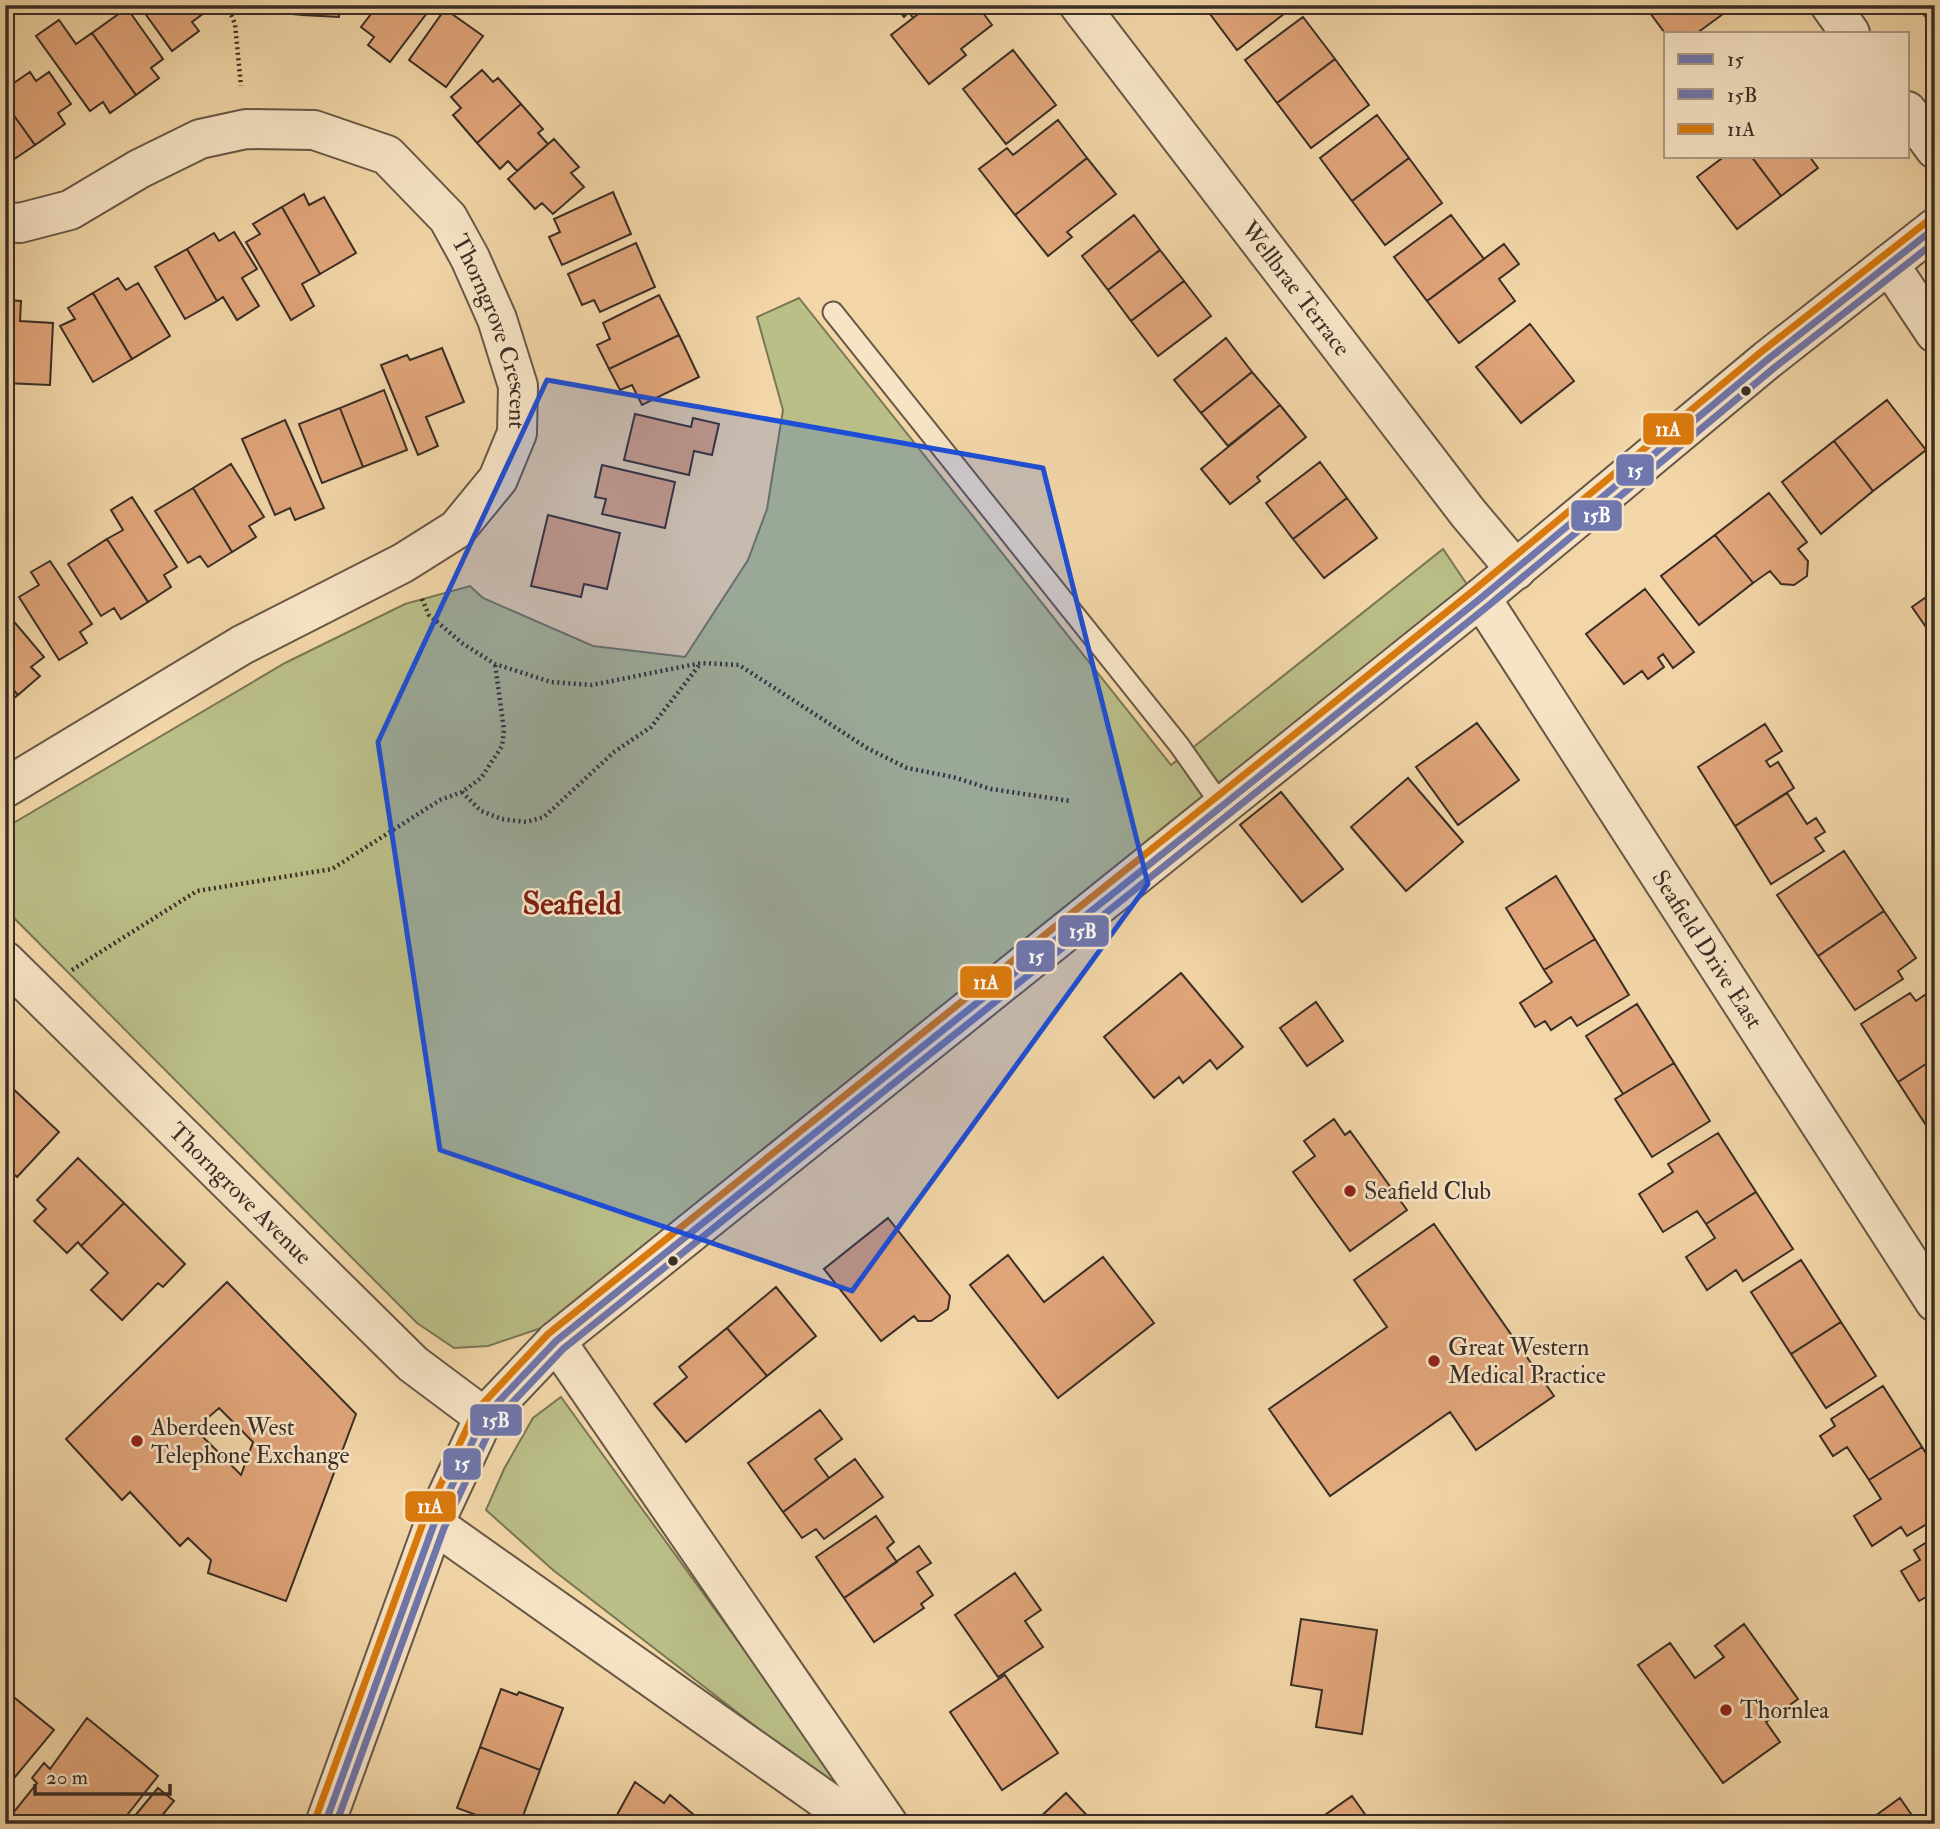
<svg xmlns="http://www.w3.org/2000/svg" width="1940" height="1829" font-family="'IM FELL Double Pica',serif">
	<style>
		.green { fill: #babe87; stroke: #7a7656; stroke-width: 2 }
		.building { fill: #e1a57a; stroke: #392e26; stroke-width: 2; fill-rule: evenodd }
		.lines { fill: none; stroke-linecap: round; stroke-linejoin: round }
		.service-casing { stroke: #675846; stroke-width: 23 }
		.minor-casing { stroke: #675846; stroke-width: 42 }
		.tertiary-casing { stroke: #675846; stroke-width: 42 }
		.path { stroke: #392e26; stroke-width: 4.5; stroke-dasharray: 2 3.5; stroke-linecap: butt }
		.service { stroke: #f7e4c6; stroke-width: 19 }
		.minor { stroke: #f7e4c6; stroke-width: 38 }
		.tertiary { stroke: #f7e4c6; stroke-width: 38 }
		.bus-1-casing { stroke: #f7e4c6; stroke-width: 12 }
		.bus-2-casing { stroke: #f7e4c6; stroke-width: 12 }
		.bus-3-casing { stroke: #f7e4c6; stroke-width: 12 }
		.bus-1 { stroke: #7077ad; stroke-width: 7 }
		.bus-2 { stroke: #7077ad; stroke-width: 7 }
		.bus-3 { stroke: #da7a0e; stroke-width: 7 }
		.marked { fill: #1d4ed8; fill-opacity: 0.2; stroke: #1d4ed8; stroke-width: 5; stroke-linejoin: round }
		.bus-dot { fill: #392e26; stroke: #f7e4c6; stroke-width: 2.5 }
		.poi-dot { fill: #8f2418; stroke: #f7e4c6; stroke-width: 2.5 }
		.labels { text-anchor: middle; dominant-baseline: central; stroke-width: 5; stroke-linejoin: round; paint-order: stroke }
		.street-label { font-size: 24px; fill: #392e26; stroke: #f7e4c6 }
		.poi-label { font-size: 24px; fill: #392e26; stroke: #f7e4c6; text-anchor: start }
		.district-label { font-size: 32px; font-weight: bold; fill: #7a1f14; stroke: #f7e4c6 }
		.line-badge { stroke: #f7e4c6; stroke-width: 2.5 }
		.badge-label { font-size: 19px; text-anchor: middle; font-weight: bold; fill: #fff }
	</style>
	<rect width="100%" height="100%" fill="#f2d6a7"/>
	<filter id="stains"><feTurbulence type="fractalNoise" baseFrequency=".00286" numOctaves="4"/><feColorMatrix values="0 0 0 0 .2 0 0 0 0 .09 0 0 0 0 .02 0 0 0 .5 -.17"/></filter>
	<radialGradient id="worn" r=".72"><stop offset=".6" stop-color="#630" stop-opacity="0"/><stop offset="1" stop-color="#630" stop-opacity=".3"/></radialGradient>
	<path class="green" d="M799,298L1171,765L1443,549L1468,586L544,1327L488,1346L454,1348L417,1323L5,909V828L285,663L405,604L470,586L483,598L593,646L685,657L748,560L767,509L783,410L757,317Z
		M561,1397L856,1804L553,1570L486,1510L504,1469L533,1418Z"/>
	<path class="building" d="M139,5H198L204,13L192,22L199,31L172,51Z
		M269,5H303L302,15L269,12Z
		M303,5H339V17L302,15Z
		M378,5H433L390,62L368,45L374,37L361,27Z
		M895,5H930L913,18L909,12L904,17Z
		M930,5H977L992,25L961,49L966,55L929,84L891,35Z
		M1291,5L1293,7L1237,50L1204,6Z
		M1644,5H1719L1723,14L1697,33H1665Z
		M1917,5H1935V30Z
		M127,8L163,59L151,68L159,78L136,95L92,33Z
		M445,9L483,36L446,87L409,60Z
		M1303,17L1335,59L1277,103L1245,60Z
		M59,20L76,44L92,33L136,95L110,113L103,102L90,111L36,36Z
		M1013,50L1056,105L1006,144L963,89Z
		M1335,59L1369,105L1311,148L1277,103Z
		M482,70L493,82L498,78L521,104L477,143L453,115L461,108L451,97Z
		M30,72L36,81L49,72L71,104L58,113L65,124L35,145L5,103V89Z
		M5,103L35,145L7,164L5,162Z
		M521,104L543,129L538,133L548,144L517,171L508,161L500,169L477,143Z
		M1377,115L1409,158L1352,201L1320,158Z
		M1058,120L1087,158L1015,215L979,169L1007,148L1013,155Z
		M554,139L579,167L571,173L584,187L553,214L542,203L535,209L508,179Z
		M1725,156H1751L1781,196L1737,229L1697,177Z
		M1751,156H1809L1818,168L1781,196Z
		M1087,158L1116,194L1067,232L1072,237L1048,256L1015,215Z
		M1409,158L1442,203L1385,245L1352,201Z
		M613,192L631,234L562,265L549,237L560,232L554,219Z
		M304,194L309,205L324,197L356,253L320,274L282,207Z
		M282,207L320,274L302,284L314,306L291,320L246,242L260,234L253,224Z
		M1134,215L1160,250L1108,290L1082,256Z
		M1451,215L1484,259L1427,301L1394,257Z
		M234,232L257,269L242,278L259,306L237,320L223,297L217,301L187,249L214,233L219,241Z
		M636,243L655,287L600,312L594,300L582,305L568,274Z
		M1504,244L1519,264L1499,279L1515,301L1459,343L1427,301Z
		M187,249L217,301L185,319L155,267Z
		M1160,250L1184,281L1131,321L1108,290Z
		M118,278L126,290L138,283L170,336L132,359L93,293Z
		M1184,281L1211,316L1158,356L1131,321Z
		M93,293L132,359L93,382L60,326L75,319L68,308Z
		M659,295L679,335L609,369L597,345L610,339L603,323Z
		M5,300L21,301L20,321L53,323L50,385L5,383Z
		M1530,324L1574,381L1521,423L1476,367Z
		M679,335L699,377L642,405L632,385L620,390L609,369Z
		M1226,338L1252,372L1201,413L1174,380Z
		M442,348L464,402L426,417L438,446L418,455L381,365L407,355L410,360Z
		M1252,372L1280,405L1228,446L1201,413Z
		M384,390L407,450L363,467L340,408Z
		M1887,400L1926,450L1873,491L1834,441Z
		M1280,405L1306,437L1257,477L1260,481L1230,504L1201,469Z
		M340,408L363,467L322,483L299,424Z
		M635,414L691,427L693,418L719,424L712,455L694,451L689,475L624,460Z
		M285,420L324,508L295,520L290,508L275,515L242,439Z
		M1834,441L1873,491L1821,534L1782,482Z
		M1320,462L1347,498L1293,539L1266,503Z
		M231,464L264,517L249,526L256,537L232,552L193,488Z
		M602,465L675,482L665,528L602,514L606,499L595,497Z
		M193,488L232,552L208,567L200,556L188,563L155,511Z
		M1769,493L1807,542L1798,549L1808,561L1807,576L1794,585L1781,584L1770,571L1753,583L1715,535Z
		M132,497L177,567L164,575L171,587L148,602L107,539L123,530L111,510Z
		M1347,498L1377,538L1324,578L1293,539Z
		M548,515L620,533L607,589L584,584L581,597L531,586Z
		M1715,535L1753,583L1699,625L1661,576Z
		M107,539L148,602L121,619L114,608L101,616L68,564Z
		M50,561L92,624L80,632L87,643L59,660L19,597L39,585L31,572Z
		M1645,589L1694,652L1673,668L1663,654L1658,658L1664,667L1648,679L1642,671L1624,684L1586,634Z
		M1935,591V640L1912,607Z
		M5,611L44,657L31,667L40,676L18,695L5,680Z
		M5,680L18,695L5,705Z
		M1477,723L1519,780L1458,825L1416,767Z
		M1765,724L1782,751L1766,761L1770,767L1778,762L1794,788L1735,826L1698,767Z
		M1408,778L1463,842L1406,891L1351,827Z
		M1281,792L1343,869L1302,902L1240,825Z
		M1787,793L1807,824L1816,818L1825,832L1815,838L1824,851L1771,884L1735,826Z
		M1844,851L1884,911L1818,956L1777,895Z
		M1556,876L1595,939L1544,970L1506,908Z
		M1884,911L1916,958L1898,971L1903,979L1855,1010L1818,956Z
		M1595,939L1629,995L1577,1026L1571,1017L1551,1030L1545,1021L1535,1027L1520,1003L1552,982L1544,970Z
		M1181,973L1243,1047L1217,1069L1210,1060L1183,1083L1179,1077L1154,1098L1104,1037Z
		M1935,988V1058L1898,1082L1861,1024L1910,993L1916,1001Z
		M1316,1002L1343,1041L1307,1066L1280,1028Z
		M1637,1004L1674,1063L1623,1094L1586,1036Z
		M1935,1058V1139L1898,1082Z
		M1674,1063L1710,1121L1652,1157L1615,1099Z
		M8,1084L59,1132L17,1177L5,1166V1088Z
		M1334,1119L1345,1135L1350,1131L1407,1210L1350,1251L1293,1172L1315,1156L1304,1141Z
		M1718,1133L1756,1192L1706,1224L1697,1211L1663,1232L1639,1194L1673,1172L1668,1164Z
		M78,1158L124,1203L81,1246L78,1242L67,1253L34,1221L46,1209L37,1200Z
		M1756,1192L1793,1249L1743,1281L1736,1270L1707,1290L1686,1257L1715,1238L1706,1224Z
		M124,1203L185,1264L163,1287L158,1283L122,1320L91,1290L108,1273L81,1246Z
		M888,1218L950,1296L948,1309L931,1321H918L914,1316L881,1341L824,1269Z
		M1434,1224L1554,1396L1476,1450L1450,1412L1330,1496L1269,1409L1387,1327L1354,1280Z
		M1008,1255L1044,1302L1103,1257L1154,1323L1058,1398L970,1285Z
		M1801,1260L1841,1322L1791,1354L1751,1292Z
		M227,1282L356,1414L286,1601L208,1573L211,1560L188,1538L180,1546L130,1492L122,1500L66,1439ZM219,1408L253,1442L241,1475L195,1429Z
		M776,1287L816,1336L767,1376L727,1328Z
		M1841,1322L1876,1376L1826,1408L1791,1354Z
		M727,1328L767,1376L686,1442L654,1404L687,1377L679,1367Z
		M1883,1386L1922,1447L1869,1480L1847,1447L1833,1456L1820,1436L1835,1426L1831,1419Z
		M820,1410L842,1439L815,1459L829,1478L783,1512L748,1463Z
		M1922,1447L1935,1467V1519L1907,1536L1901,1527L1872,1546L1854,1516L1881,1499L1869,1480Z
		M855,1459L883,1497L824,1539L816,1529L802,1538L783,1512Z
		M876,1516L894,1542L887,1548L897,1562L844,1598L816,1557Z
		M1935,1537V1592L1919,1601L1901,1571L1920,1560L1914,1550Z
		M919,1546L931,1563L917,1572L933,1595L921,1604L924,1608L874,1642L844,1598Z
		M1015,1573L1041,1610L1025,1621L1043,1647L998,1677L955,1615Z
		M1301,1619L1377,1630L1362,1734L1316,1727L1322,1690L1291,1685Z
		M1744,1624L1798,1699L1766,1722L1780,1742L1723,1783L1638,1665L1670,1643L1695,1678L1724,1657L1715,1646Z
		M1005,1675L1058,1753L1002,1790L950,1712Z
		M501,1689L517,1695L519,1692L563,1708L540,1770L480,1747Z
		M5,1690L54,1730L5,1789Z
		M87,1718L158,1776L120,1824H9L6,1822L37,1783L32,1778L44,1763L50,1769Z
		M480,1747L540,1770L520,1824H501L457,1808Z
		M635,1782L664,1803L670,1795L694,1815L687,1824H612Z
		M158,1788L174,1801L155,1824H128Z
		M1066,1793L1095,1824H1038L1036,1821Z
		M1352,1796L1372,1824H1312Z
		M1900,1798L1918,1824H1864Z"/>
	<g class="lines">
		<defs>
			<path id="service" d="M833,312L1179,745L1222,806"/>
			<g id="minor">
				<path id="s1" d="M1079,5L1468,513L1516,570"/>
				<path d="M1830,5L1850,33"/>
				<path d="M1907,111L1935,149"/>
				<path id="s2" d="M5,222L20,223L70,210L139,169L200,139L246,129L314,130L387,155L448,218L470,258L497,319L518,386L517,433L498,479L457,529L403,563L242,645L5,788"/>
				<path d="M1889,264L1935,333"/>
				<path id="s3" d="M1481,598L1935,1302"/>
				<path id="s4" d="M5,961L413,1364L484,1417"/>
				<path d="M556,1341L888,1824"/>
				<path d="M434,1524L859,1824"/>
			</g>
			<path id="tertiary" d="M325,1824L434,1524L484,1417L556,1341L1481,598L1767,360L1935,228"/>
		</defs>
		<use href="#service" class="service-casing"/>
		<use href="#minor" class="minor-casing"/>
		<use href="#tertiary" class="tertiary-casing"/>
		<path class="path" d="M227,5L235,24L241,86
			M422,599L429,615L462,643L495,664L551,682L592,685L701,663L739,665L867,748L907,768L953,777L991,789L1070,801
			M462,792L481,811L502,819L526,822L544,817L614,752L651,727L701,663
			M72,970L197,891L332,869L440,800L462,792L481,778L502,746L504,730L495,664"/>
		<use href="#service" class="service"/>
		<use href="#minor" class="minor"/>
		<use href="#tertiary" class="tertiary"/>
		<defs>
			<path id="bus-1" d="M325,1824L434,1524L484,1417L556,1341L1481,598L1767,360L1935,228"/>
			<path id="bus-2" d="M336,1824L444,1528L493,1423L563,1349L1488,606L1774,368L1935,242"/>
			<path id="bus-3" d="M315,1820L424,1520L474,1413L548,1334L1474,590L1761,352L1929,220"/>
		</defs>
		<use href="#bus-1" class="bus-1-casing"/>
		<use href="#bus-2" class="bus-2-casing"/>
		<use href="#bus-3" class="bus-3-casing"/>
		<use href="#bus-1" class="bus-1"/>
		<use href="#bus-2" class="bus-2"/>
		<use href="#bus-3" class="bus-3"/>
	</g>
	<path class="marked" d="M547,380L1043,468L1148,884L852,1291L440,1150L378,742Z"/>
	<g class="bus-dot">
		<circle cx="1746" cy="391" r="6"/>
		<circle cx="673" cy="1261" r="6"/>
	</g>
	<g class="poi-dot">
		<circle cx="1350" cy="1191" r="7"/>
		<circle cx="1434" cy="1361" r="7"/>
		<circle cx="137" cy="1441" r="7"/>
		<circle cx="1726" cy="1710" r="7"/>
	</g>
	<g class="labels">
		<g class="street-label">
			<text stroke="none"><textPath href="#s1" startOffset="357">Wellbrae Terrace</textPath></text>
			<text stroke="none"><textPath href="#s2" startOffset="618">Thorngrove Crescent</textPath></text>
			<text stroke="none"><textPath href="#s3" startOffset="418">Seafield Drive East</textPath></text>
			<text stroke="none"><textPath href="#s4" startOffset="331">Thorngrove Avenue</textPath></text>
		</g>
		<g class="poi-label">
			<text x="1364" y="1191">Seafield Club</text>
			<text x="1448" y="1347">Great Western<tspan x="1448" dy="28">Medical Practice</tspan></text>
			<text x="151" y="1427">Aberdeen West<tspan x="151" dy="28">Telephone Exchange</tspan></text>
			<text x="1740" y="1710">Thornlea</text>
		</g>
		<g class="district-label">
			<text x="572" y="904">Seafield</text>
		</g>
	</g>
	<g class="line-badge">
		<rect x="1642" y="412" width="53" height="34" rx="7" fill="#da7a0e"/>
		<rect x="1615" y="453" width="40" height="34" rx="7" fill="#7077ad"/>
		<rect x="1570" y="499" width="53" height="33" rx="7" fill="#7077ad"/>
		<rect x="1057" y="914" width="53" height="34" rx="7" fill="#7077ad"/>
		<rect x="1015" y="939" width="41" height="34" rx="7" fill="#7077ad"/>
		<rect x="959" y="965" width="54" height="34" rx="7" fill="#da7a0e"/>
		<rect x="469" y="1403" width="54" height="34" rx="7" fill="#7077ad"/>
		<rect x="442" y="1447" width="40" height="34" rx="7" fill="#7077ad"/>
		<rect x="404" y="1490" width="53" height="33" rx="7" fill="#da7a0e"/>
	</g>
	<g class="badge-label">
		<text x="1668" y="436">11A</text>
		<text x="1635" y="477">15</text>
		<text x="1597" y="522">15B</text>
		<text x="1083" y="938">15B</text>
		<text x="1036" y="963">15</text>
		<text x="986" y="989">11A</text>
		<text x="496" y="1427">15B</text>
		<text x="462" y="1470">15</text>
		<text x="430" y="1513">11A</text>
	</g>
	<rect width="1940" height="1829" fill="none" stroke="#f2d6a7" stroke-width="28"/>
	<rect x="7" y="7" width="1926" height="1815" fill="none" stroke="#392e26" stroke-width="3.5"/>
	<rect x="14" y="14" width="1912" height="1801" fill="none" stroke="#392e26" stroke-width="2"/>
	<rect x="1664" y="32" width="245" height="126" fill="#f7e4c6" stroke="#ab9b86" stroke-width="2"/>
	<rect x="1678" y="54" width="35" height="10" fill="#7077ad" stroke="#ab9b86" stroke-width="2"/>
	<text x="1727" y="66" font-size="21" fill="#392e26">15</text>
	<rect x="1678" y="89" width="35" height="10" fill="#7077ad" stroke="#ab9b86" stroke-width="2"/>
	<text x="1727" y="102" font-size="21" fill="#392e26">15B</text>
	<rect x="1678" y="124" width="35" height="10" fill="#da7a0e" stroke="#ab9b86" stroke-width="2"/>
	<text x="1727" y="136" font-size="21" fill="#392e26">11A</text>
	<path d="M35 1784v10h135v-10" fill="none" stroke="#392e26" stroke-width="3.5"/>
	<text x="46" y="1784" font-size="21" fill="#392e26" stroke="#f7e4c6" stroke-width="5" paint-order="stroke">20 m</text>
	<rect width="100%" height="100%" filter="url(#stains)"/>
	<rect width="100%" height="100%" fill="url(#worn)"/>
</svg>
